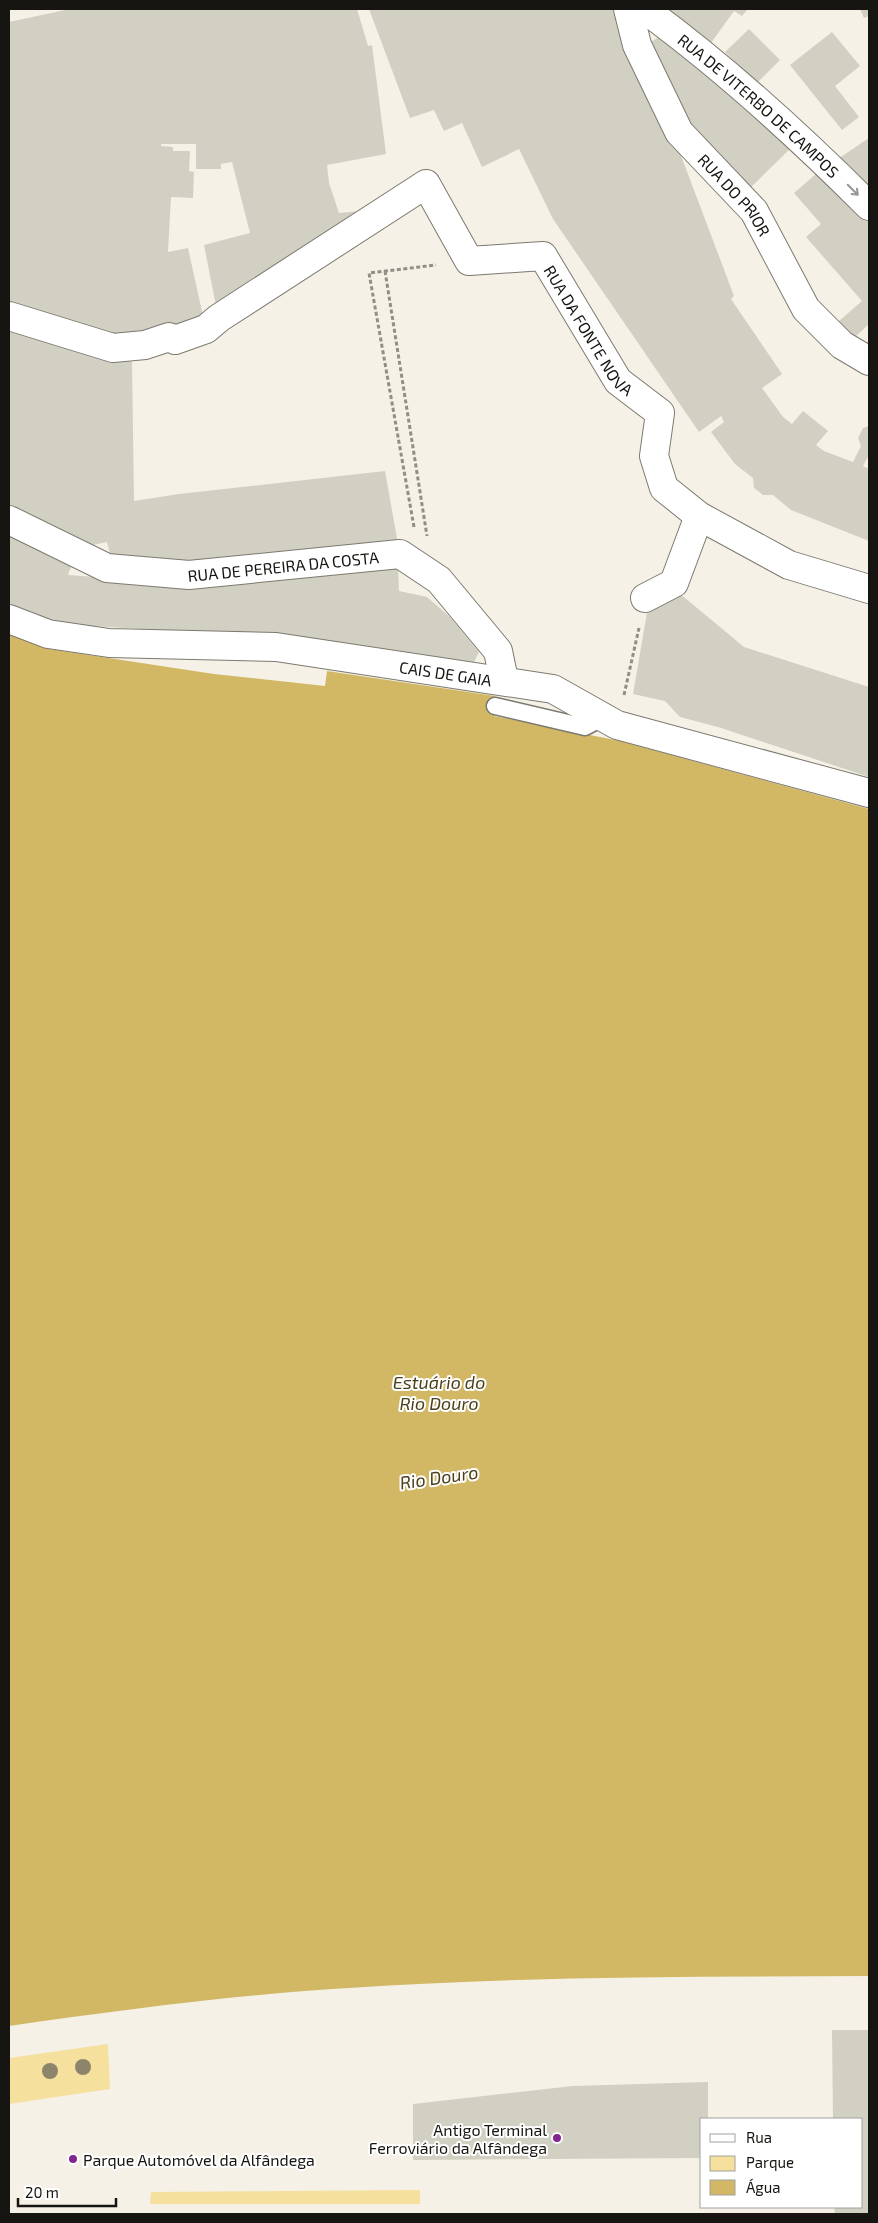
<svg xmlns="http://www.w3.org/2000/svg" width="878" height="2223" font-family="'Exo 2',sans-serif">
	<style>
		.green { fill: #f5e09e }
		.water { fill: #d2b865 }
		.building { fill: #d2cfc3 }
		.lines { fill: none; stroke-linecap: round; stroke-linejoin: round }
		.lane-casing { stroke: #7c796f; stroke-width: 19 }
		.street-casing { stroke: #7c796f; stroke-width: 30 }
		.secondary-casing { stroke: #7c796f; stroke-width: 30 }
		.path { stroke: #908e86; stroke-width: 3; stroke-dasharray: 4 2.5; stroke-linecap: butt }
		.lane { stroke: #fff; stroke-width: 16 }
		.street { stroke: #fff; stroke-width: 28 }
		.secondary { stroke: #fff; stroke-width: 28 }
		.tree { fill: #8c856b }
		.oneway { stroke: #969694 }
		.poi-dot { fill: #802592; stroke: #fff; stroke-width: 2 }
		.labels { text-anchor: middle; dominant-baseline: central; stroke-width: 4; stroke-linejoin: round; paint-order: stroke }
		.street-label { font-size: 16px; fill: #161511; stroke: #fff }
		.poi-label { font-size: 16px; fill: #161511; stroke: #fff; text-anchor: end }
		.water-label { font-size: 18px; font-style: italic; fill: #4a401b; stroke: #fff }
	</style>
	<rect width="100%" height="100%" fill="#f5f1e6"/>
	<path class="green" d="M108,2044L110,2089L9,2104V2058Z
		M420,2190V2204H150L151,2192Z"/>
	<path class="water" d="M9,633L49,649L214,674L325,686L327,671L495,696L494,716L620,741L869,809V1976C696,1977 522,1976 349,1988C235,1995 122,2010 9,2026Z"/>
	<path class="building" d="M70,9H357L368,46L372,45L386,154L327,165L329,183L339,213L380,209L217,311L204,245L250,233L232,162L221,164V169H196V144H161V146L173,147V151H190L189,171L194,172L193,198L171,197L168,252L188,248L205,325L117,342L9,310V22Z
		M369,9H614L613,11L677,145L734,296L731,299L782,374L762,388L783,417L792,424L803,411L828,431L816,445L824,451L853,462L861,446L858,438L863,428L869,426V455L863,466L869,469V541L791,510L773,495H763L754,488L753,478L735,464L711,432L724,422L721,416L699,432L553,219L519,149L482,167L462,123L444,131L434,110L410,118Z
		M662,9H748L742,16L734,11L708,47Z
		M860,9H869V16L864,18Z
		M749,29L780,60L756,84L725,52Z
		M666,32L795,144L744,194L692,134L648,44Z
		M832,32L860,66L835,86L859,117L842,130L790,65Z
		M869,138V200L832,163Z
		M824,167L869,218V324L854,338L839,321L862,301L806,237L821,224L794,193Z
		M9,322L132,362L134,501L179,494L385,471L398,544L186,568L112,562L107,542L88,546L9,507Z
		M9,532L72,564L68,575L215,585L398,566L399,591L427,597L450,617L479,652L474,662L264,633L194,632L58,624L9,604Z
		M673,588L744,647L869,687V777L718,727L680,717L665,701L633,694L649,601Z
		M832,2030H869V2214H835L834,2207H862V2119H833Z
		M708,2082V2119H702V2158L413,2160V2104L573,2086Z"/>
	<g class="lines">
		<defs>
			<path id="lane" d="M495,706L585,727L604,717"/>
			<g id="street">
				<path id="s1" d="M628,9L637,45L679,132L754,211L806,309L842,345L869,361"/>
				<path id="s2" d="M644,9C725,68 799,136 869,206"/>
				<path id="s3" d="M9,316L113,348L145,345L169,337L175,340L206,329L219,318L426,184L469,261L543,256L618,381L660,413L654,456L664,488L699,516L789,565L869,589"/>
				<path id="s4" d="M9,520L107,568L189,575L400,554L439,580L498,651L504,680"/>
				<path d="M645,598L674,583L699,516"/>
			</g>
			<g id="secondary">
				<path id="s5" d="M9,619L48,634L109,643L276,647L553,689L617,725L869,793"/>
			</g>
		</defs>
		<use href="#lane" class="lane-casing"/>
		<use href="#street" class="street-casing"/>
		<use href="#secondary" class="secondary-casing"/>
		<path class="path" d="M385,271L427,536
			M414,527L369,273L436,265
			M624,695L639,628"/>
		<use href="#lane" class="lane"/>
		<use href="#street" class="street"/>
		<use href="#secondary" class="secondary"/>
	</g>
	<g class="tree">
		<circle cx="83" cy="2067" r="8"/>
		<circle cx="50" cy="2071" r="8"/>
	</g>
	<defs><path id="oneway-shaft" d="M-6 0H5M1.5-3L5.5 0L1.5 3" fill="none" stroke-width="1.6" stroke-linecap="round" stroke-linejoin="round" transform="scale(1.25)"/></defs>
	<use class="oneway" href="#oneway-shaft" transform="translate(853 190) rotate(45)"/>
	<g class="poi-dot">
		<circle cx="557" cy="2138" r="5"/>
		<circle cx="73" cy="2159" r="5"/>
	</g>
	<g class="labels">
		<g class="street-label">
			<text stroke="none"><textPath href="#s2" startOffset="150">RUA DE VITERBO DE CAMPOS</textPath></text>
			<text stroke="none"><textPath href="#s1" startOffset="218">RUA DO PRIOR</textPath></text>
			<text stroke="none"><textPath href="#s3" startOffset="719">RUA DA FONTE NOVA</textPath></text>
			<text stroke="none"><textPath href="#s4" startOffset="286">RUA DE PEREIRA DA COSTA</textPath></text>
			<text stroke="none"><textPath href="#s5" startOffset="442">CAIS DE GAIA</textPath></text>
		</g>
		<g class="poi-label">
			<text x="547" y="2129">Antigo Terminal<tspan x="547" dy="18">Ferroviário da Alfândega</tspan></text>
			<text x="83" y="2159" text-anchor="start">Parque Automóvel da Alfândega</text>
		</g>
		<g class="water-label">
			<text x="439" y="1382">Estuário do<tspan x="439" dy="21">Rio Douro</tspan></text>
			<text transform="translate(439 1477) rotate(-8)">Rio Douro</text>
		</g>
	</g>
	<rect width="878" height="2223" fill="none" stroke="#161511" stroke-width="20"/>
	<rect x="700" y="2118" width="162" height="90" fill="#ffffff" stroke="#a2a1a0"/>
	<rect x="710" y="2134" width="25" height="8" fill="#ffffff" stroke="#a2a1a0"/>
	<text x="746" y="2143" font-size="15" fill="#161511">Rua</text>
	<rect x="710" y="2156" width="25" height="15" fill="#f5e09e" stroke="#a2a1a0"/>
	<text x="746" y="2168" font-size="15" fill="#161511">Parque</text>
	<rect x="710" y="2180" width="25" height="15" fill="#d2b865" stroke="#a2a1a0"/>
	<text x="746" y="2193" font-size="15" fill="#161511">Água</text>
	<path d="M18 2198v8h98v-8" fill="none" stroke="#161511" stroke-width="2.5"/>
	<text x="25" y="2198" font-size="15" fill="#161511" stroke="#ffffff" stroke-width="4" paint-order="stroke">20 m</text>
</svg>
